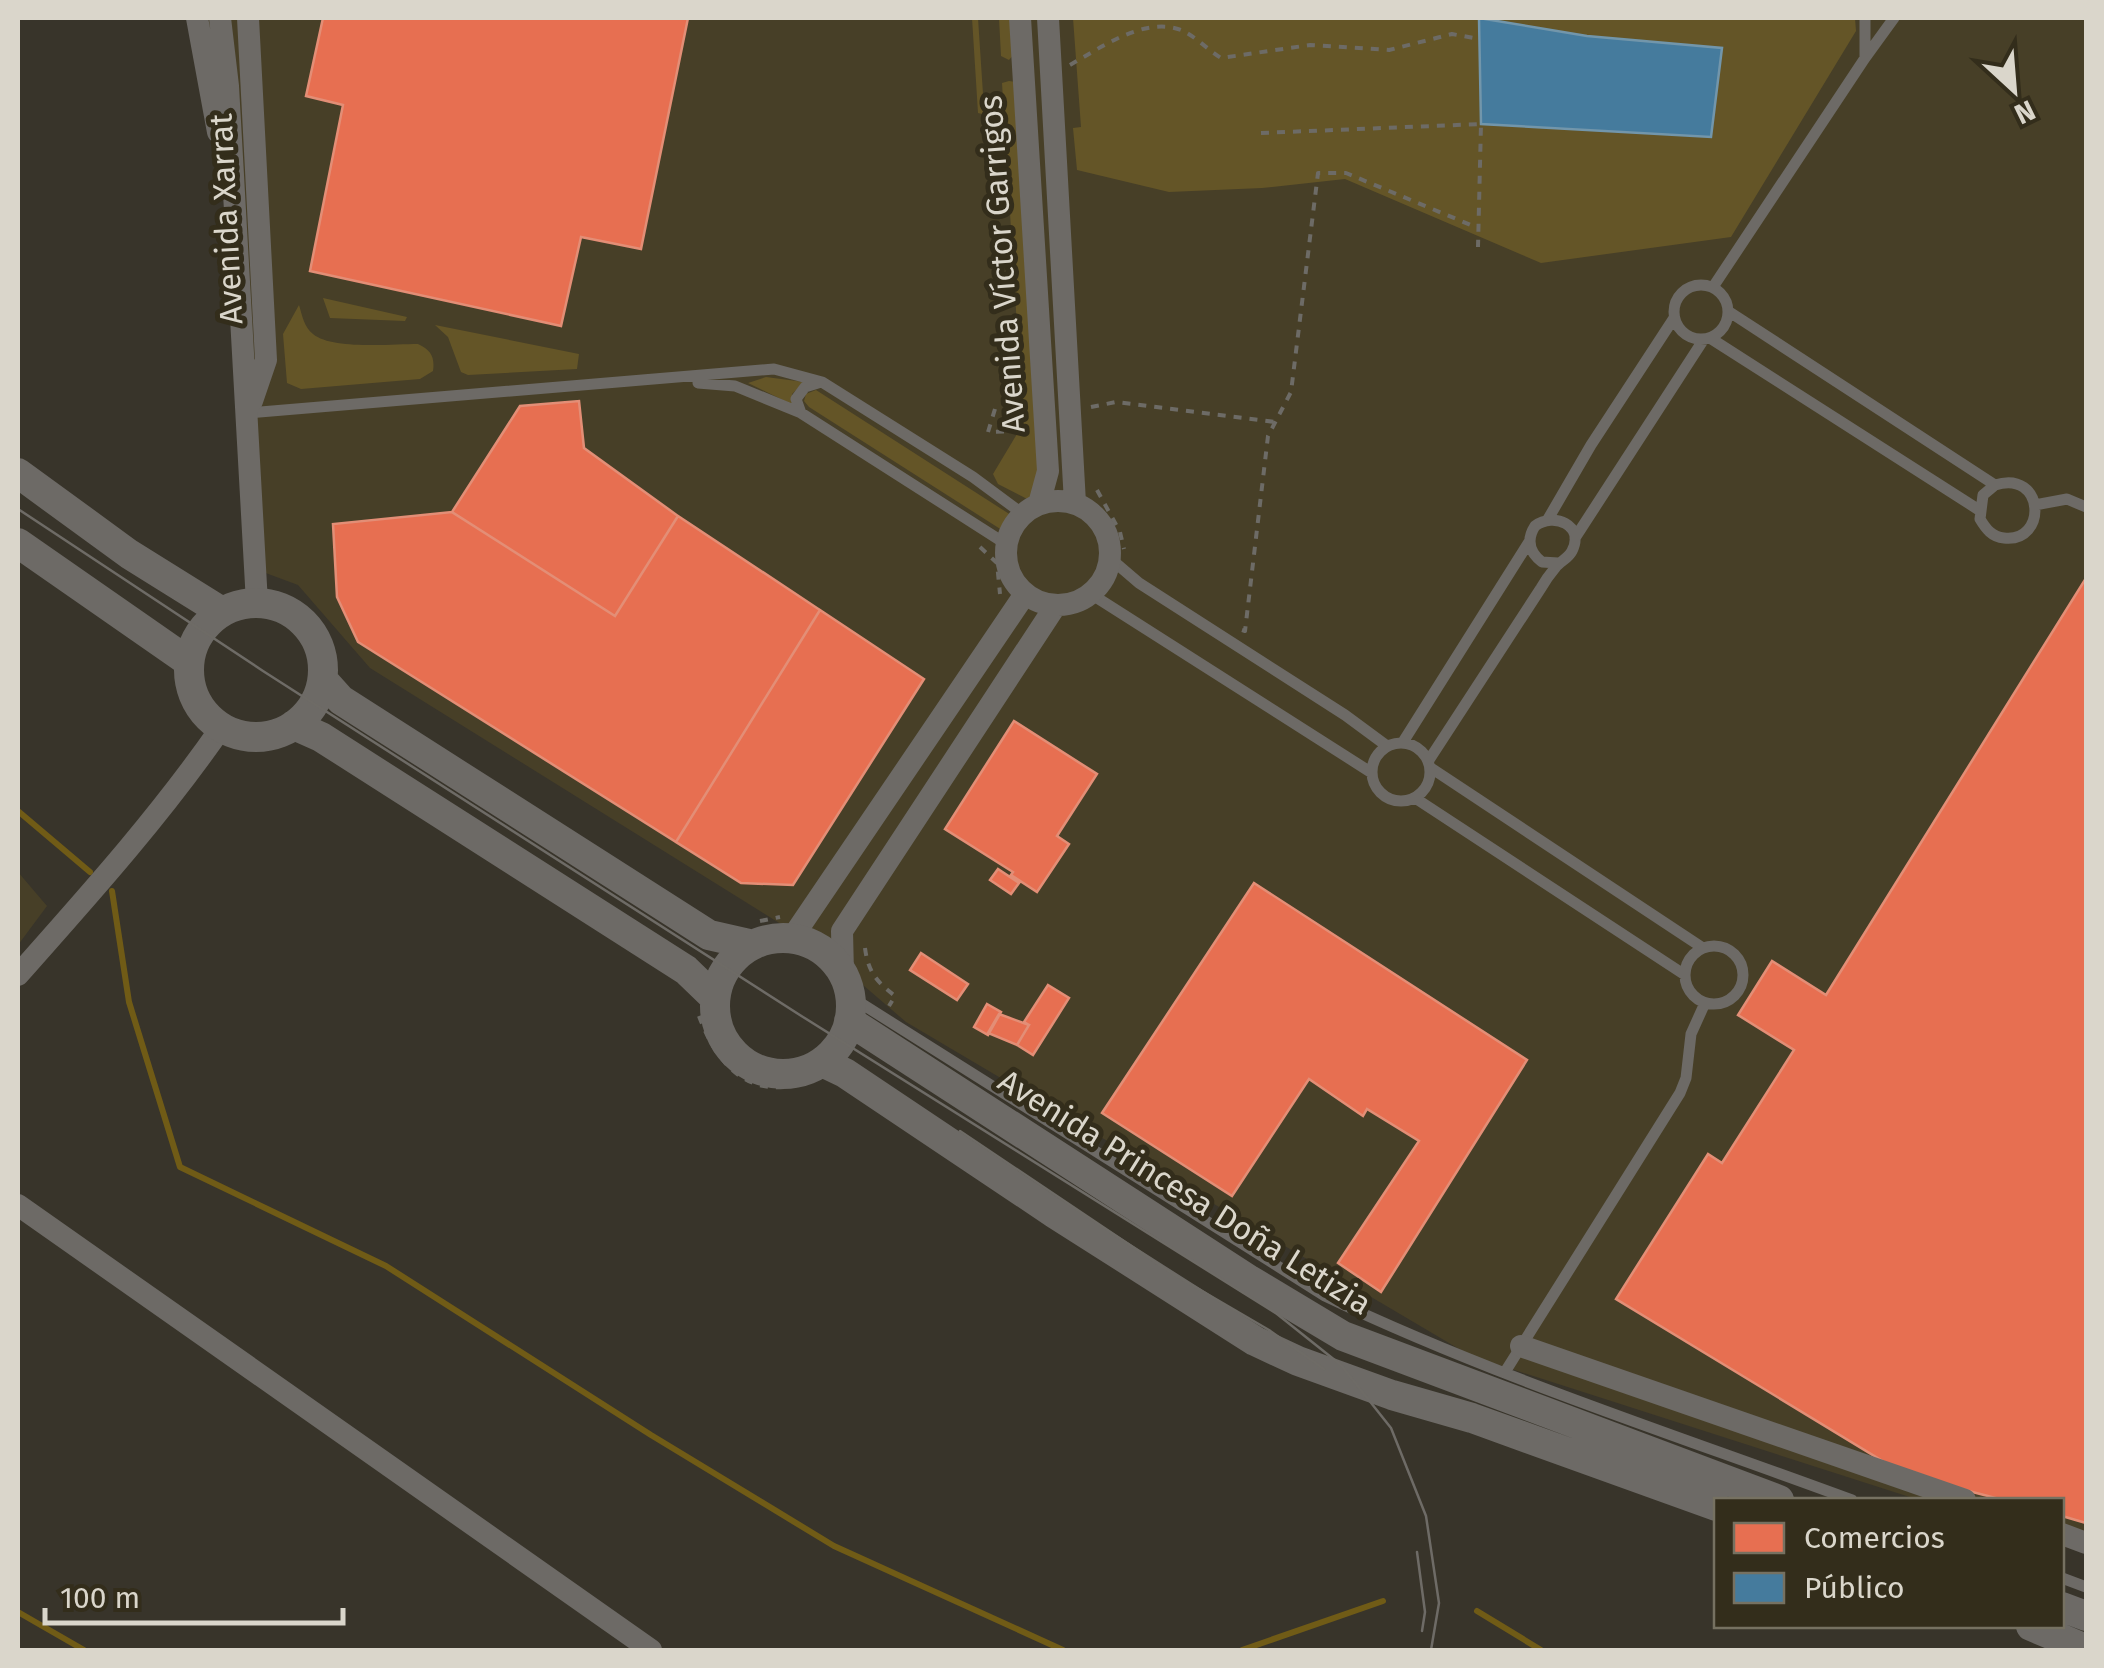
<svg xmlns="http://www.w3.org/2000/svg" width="2104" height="1668" font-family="'Fira Sans',sans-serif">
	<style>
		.built { fill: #473f27 }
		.green { fill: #645527; fill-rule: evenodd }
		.shops { fill: #e76f51; stroke: #e38e76; stroke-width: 2.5 }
		.public { fill: #457b9d; stroke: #7296ab; stroke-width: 2.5 }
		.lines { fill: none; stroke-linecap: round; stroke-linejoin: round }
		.stream { stroke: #705b16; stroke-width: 6 }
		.path { stroke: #6d6b66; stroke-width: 4; stroke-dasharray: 8 8; stroke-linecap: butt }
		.service { stroke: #6d6a66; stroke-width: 11 }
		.minor { stroke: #6d6a66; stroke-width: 22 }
		.tertiary { stroke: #6d6a66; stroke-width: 30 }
		.tram { stroke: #6e6b66; stroke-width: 2.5 }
		.labels { text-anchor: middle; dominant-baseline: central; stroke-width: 10; stroke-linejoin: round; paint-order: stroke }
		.street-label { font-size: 32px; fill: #dad6cb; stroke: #332d1b }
	</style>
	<rect width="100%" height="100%" fill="#38342a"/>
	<path class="built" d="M207,18H2086V1554L2062,1546V1500H1919L1471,1356L906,1022L821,949L370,668L298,585L263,572Z
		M18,872L47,906L18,945Z"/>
	<path class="green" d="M972,18H978L984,109L982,114L978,113Z
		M999,18H1012L1014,54L1009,60L1001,56Z
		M1073,18H1855L1856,31L1731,237L1541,263L1345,179L1262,188L1169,192L1077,170L1073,128L1081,127ZM1479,19L1587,36L1711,137L1481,124Z
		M1009,81L1016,82L1040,480L1033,502L998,484L993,474L1023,424L1002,83Z
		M323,298L407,317L405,321L330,318Z
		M299,305C302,315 304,327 313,334C332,350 392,344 418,344C431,350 435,357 433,371L420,379L301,389L287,383L283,334Z
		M435,325L579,354L577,369L468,375L461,372L448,337Z
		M766,377L804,382L792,394L793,405L748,383Z
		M816,390L1014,517L1005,532L809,407L804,401L806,394Z"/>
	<path class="shops" d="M323,18H688L641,249L581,237L561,326L310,271L343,105L306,96Z
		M579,401L584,448L678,516L615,616L452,512L520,406Z
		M452,512L615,616L678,516L820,610L676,842L358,642L337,597L333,524Z
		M2086,578V1523L2062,1516V1500H2003L1904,1474L1616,1299L1708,1154L1722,1163L1794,1050L1738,1015L1772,961L1826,995Z
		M820,610L924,679L793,885L741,883L676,842Z
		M1014,721L1097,774L1057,836L1069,844L1037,892L1011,875L1013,872L945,829Z
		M998,869L1019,883L1011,894L990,880Z
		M1254,883L1527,1060L1381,1292L1338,1263L1419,1141L1367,1109L1363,1116L1309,1079L1232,1196L1102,1113Z
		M921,953L968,984L957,1000L910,970Z
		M1048,985L1069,998L1033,1055L1017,1045L1029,1025L1024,1022Z
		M987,1004L1001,1012L988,1035L974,1027Z
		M999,1014L1029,1025L1017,1045L988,1033Z"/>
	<path class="public" d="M1479,18L1587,36L1722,48L1711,137L1481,124Z"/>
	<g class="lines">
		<path class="stream" d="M18,811L90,872
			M112,891L129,1002L180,1167L386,1266L651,1435L834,1546L1063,1650
			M1477,1611L1541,1650
			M18,1612L84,1650
			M1242,1650L1383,1601"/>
		<path class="path" d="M1070,65C1100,48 1145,16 1181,30C1195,36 1208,50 1221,58L1310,45L1389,50L1452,34L1479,39
			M1261,133L1481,124L1478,247
			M1091,407L1116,402L1275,422
			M995,409L988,432L1018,431L1027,434
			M1097,490L1120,532L1124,549
			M980,547L997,563L1000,594
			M1242,630L1245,631L1268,436L1291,392L1318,173H1346L1478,228
			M760,921L780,917
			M865,948C868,972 877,982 895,996L889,1006
			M699,1016C718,1067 750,1101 808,1082"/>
		<path class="service" d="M1865,18V58L1894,18
			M1674 312a27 27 0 1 1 54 0a27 27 0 1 1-54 0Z
			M1713,287L1865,58
			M1728,311L1995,485C2045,469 2048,543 2004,538C1992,537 1986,529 1980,519L1983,495L1995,485
			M1710,338L1979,510
			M698,383L735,386L801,413L1006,544
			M247,413L774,369L822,382L973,477L1023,514
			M801,413L796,399L805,387L818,383
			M2035,505L2067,499L2086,507
			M1548,519L1591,445L1674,318
			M1575,538L1704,339
			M1111,559L1139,583L1345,715L1387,746
			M1091,594L1372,773
			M1403,742L1529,542
			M1372 772a29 29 0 1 1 58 0a29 29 0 1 1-58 0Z
			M1429,760L1541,588C1545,581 1550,574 1555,568C1560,561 1568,559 1572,551C1585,525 1554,512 1535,526C1526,540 1529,552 1542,562L1558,563
			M1431,768L1703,948
			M1415,798L1685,975
			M1685 975a29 29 0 1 1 58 0a29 29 0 1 1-58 0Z
			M851,997L1325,1296C1495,1377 1676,1435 1852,1500
			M1505,1372L1680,1093L1686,1078L1691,1034L1705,1003
			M2062,1578L2086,1587"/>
		<path class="minor" d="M197,18L218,132
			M220,18L228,86L257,603
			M248,18L266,360L252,401
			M1020,18L1048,471L1039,504
			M1048,18L1075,503
			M1006 553a52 52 0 1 1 104 0a52 52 0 1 1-104 0Z
			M799,939L798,929L1025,594
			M843,974L842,931L1056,605
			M18,975C89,895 160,816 221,728
			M18,1205L651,1650
			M1521,1346L1965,1500
			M2062,1534L2086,1543"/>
		<path class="tertiary" d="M18,473L129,554L222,612
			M18,543L189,662
			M189 670a67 67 0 1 1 134 0a67 67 0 1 1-134 0Z
			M323,680L341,700L709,935L753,945
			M294,725L321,737L686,970L714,997
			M715 1006a68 68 0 1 1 136 0a68 68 0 1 1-136 0Z
			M849,1021L1248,1279L1343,1336L1779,1500
			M822,1062L845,1073L1054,1213L1255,1341L1298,1361L1392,1395L1472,1418L1716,1506
			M2062,1607L2086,1616
			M2031,1626L2086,1649"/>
		<path class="tram" d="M18,509L263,671L803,1017L1277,1314L1341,1365L1391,1428L1426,1516L1439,1603L1431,1650
			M960,1131L1173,1274L1269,1330L1324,1369
			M1417,1552L1425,1612L1422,1631"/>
	</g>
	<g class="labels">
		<g class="street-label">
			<text transform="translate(226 219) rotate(-93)">Avenida Xarrat</text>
			<text transform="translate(1002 264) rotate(-94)">Avenida Víctor Garrigos</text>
			<text transform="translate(1185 1192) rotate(32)">Avenida Princesa Doña Letizia</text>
		</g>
	</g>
	<rect width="2104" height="1668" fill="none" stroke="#dad6cb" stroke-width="40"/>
	<rect x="1714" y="1498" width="350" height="130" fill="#332d1b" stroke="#767161" stroke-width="2.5"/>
	<rect x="1734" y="1523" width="50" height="30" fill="#e76f51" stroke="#767161" stroke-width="2.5"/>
	<text x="1804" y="1548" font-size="30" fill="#dad6cb">Comercios</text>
	<rect x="1734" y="1573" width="50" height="30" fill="#457b9d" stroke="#767161" stroke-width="2.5"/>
	<text x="1804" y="1598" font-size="30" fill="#dad6cb">Público</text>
	<g transform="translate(2014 90) rotate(154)" stroke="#332d1b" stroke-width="8" paint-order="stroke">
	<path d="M0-8L18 38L0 25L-18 38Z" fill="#dad6cb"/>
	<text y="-15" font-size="28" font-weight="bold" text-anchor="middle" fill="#dad6cb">N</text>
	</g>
	<path d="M45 1608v15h298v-15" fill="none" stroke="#dad6cb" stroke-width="5"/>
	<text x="60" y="1608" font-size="30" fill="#dad6cb" stroke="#332d1b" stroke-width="8" paint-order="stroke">100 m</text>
</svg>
